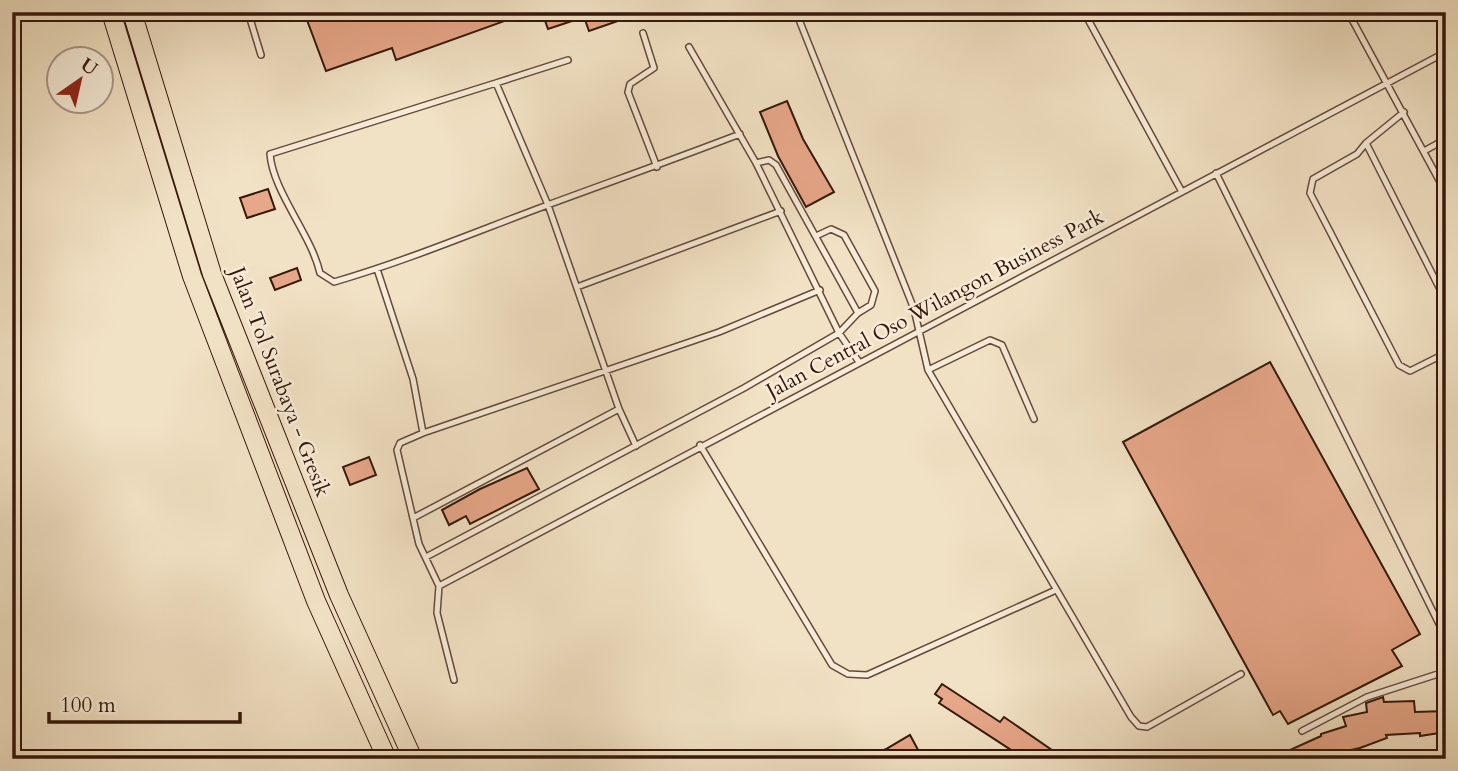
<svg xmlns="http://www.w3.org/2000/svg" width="1458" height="771" font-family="Cardo,serif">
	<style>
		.building { fill: #e7a789; stroke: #34180a; stroke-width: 2 }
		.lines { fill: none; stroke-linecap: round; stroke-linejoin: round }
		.lane-casing { stroke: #644a39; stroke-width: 8 }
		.highway-casing { stroke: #34180a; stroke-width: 20 }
		.lane { stroke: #f7ecd9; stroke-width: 5 }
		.highway { stroke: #f2e2c5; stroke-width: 18 }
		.labels { text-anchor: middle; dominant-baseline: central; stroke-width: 5; stroke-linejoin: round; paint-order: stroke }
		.street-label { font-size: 21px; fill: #34180a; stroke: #f7ecd9 }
	</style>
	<rect width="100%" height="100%" fill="#f2e2c5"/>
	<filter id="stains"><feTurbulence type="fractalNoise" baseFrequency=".00286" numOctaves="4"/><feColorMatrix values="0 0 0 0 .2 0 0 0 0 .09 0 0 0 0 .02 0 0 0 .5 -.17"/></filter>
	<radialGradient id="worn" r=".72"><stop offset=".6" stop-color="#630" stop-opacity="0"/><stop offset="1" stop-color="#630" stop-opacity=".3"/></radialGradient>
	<path class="building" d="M304,12H524V14L396,60L392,48L326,71Z
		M542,12H638V14L589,31L584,17L548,29Z
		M787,101L803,139L834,192L806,207L778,156L760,112Z
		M268,189L275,209L247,218L240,198Z
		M297,268L301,280L275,290L270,278Z
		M1270,362L1420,634L1392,650L1402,666L1288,724L1280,711L1273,715L1123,442Z
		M369,457L376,475L350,485L343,467Z
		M527,468L539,489L470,524L466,516L449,525L442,510L480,489Z
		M942,684L1000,722L1004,717L1065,759H1025L939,703L942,699L935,694Z
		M1383,697L1384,702L1414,701L1415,712L1446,711V732L1420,736V733L1386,735L1387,738L1360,748L1311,759H1270L1321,736V734L1346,726L1343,717L1367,712L1366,703Z
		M910,735L923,759H866L886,749Z"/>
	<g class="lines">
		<defs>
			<path id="lane" d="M248,12L261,55
				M796,12L914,309L928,370L1131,717L1139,726L1147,727L1241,674
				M1084,12L1182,192
				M1348,12L1446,193
				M643,33L654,68L630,84L628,92L657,167
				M689,47L756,163L839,333L859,362
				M496,83L568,60
				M1404,112L1366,143L1446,301
				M1366,143L1357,154L1313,179L1310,193L1399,365L1410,371L1446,353
				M1424,151L1446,139
				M1216,173L1446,638
				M816,236L831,229L844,235L875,291L871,305L858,313
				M377,269L413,379L423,433L400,443L397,450L419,544L439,586L437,613L454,680
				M577,287L781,211
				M928,370L990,340L1002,345L1034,419
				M423,433L719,332L820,290
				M700,445L832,665L848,674L867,675L1056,590
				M636,446L619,409L548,205L496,83L270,154C273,192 311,234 320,273L334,282C406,261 475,232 545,206C610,182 675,159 740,134
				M415,517L619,409
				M426,557L744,388L839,333L858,313L776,165L769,160L756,163
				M439,586L1446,52
				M1302,731L1367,697L1438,674L1446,666"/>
			<path id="highway" d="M111,12L192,276L316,601L387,759
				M132,12L212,274L339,595L413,759"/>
		</defs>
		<use href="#lane" class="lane-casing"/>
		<use href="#highway" class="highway-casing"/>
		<use href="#lane" class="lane"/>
		<use href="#highway" class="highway"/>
	</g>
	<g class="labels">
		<g class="street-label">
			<text transform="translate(935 304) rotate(-28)">Jalan Central Oso Wilangon Business Park</text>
			<text transform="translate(280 382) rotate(69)">Jalan Tol Surabaya - Gresik</text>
		</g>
	</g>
	<rect width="1458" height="771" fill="none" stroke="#f2e2c5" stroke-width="42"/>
	<rect x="14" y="14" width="1430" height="743" fill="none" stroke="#34180a" stroke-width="3.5"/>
	<rect x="21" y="21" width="1416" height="729" fill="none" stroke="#34180a" stroke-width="2"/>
	<g transform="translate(80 80) rotate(34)"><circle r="33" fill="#f7ecd9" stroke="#a99786" stroke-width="2"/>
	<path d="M0-5L12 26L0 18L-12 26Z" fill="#8f2418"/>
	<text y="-10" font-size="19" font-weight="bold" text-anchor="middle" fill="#34180a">U</text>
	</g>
	<path d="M49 712v10h191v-10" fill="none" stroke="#34180a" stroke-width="3.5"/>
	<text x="60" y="712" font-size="21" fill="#34180a" stroke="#f7ecd9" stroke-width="5" paint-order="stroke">100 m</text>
	<rect width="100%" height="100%" filter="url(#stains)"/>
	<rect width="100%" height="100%" fill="url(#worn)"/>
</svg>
